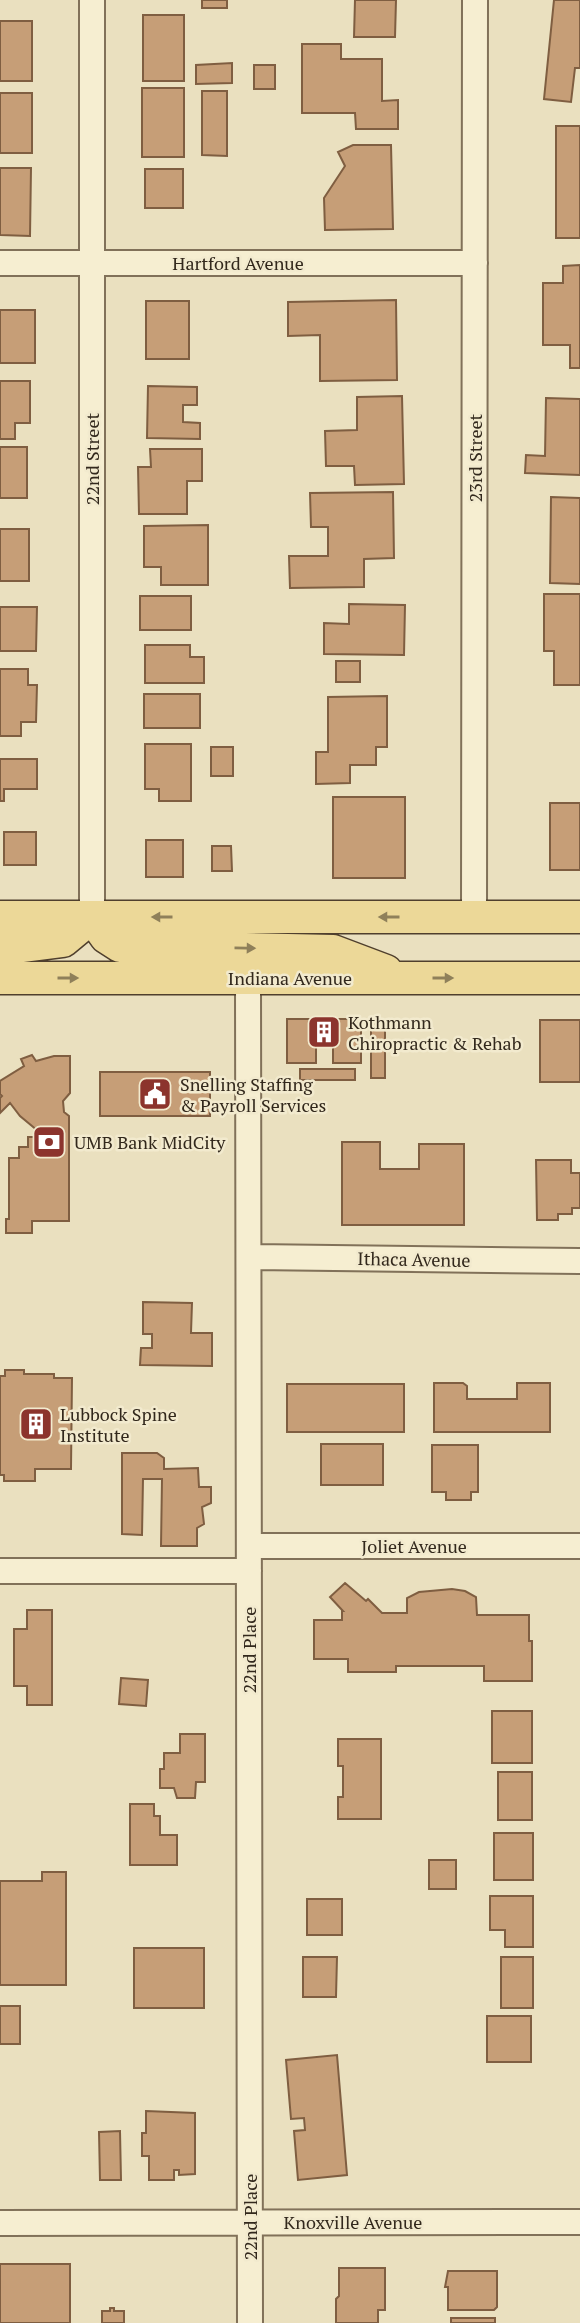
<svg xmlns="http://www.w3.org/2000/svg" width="580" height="2323" font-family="'PT Serif',serif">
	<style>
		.building { fill: #c69e77; stroke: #7f5e41; stroke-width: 2 }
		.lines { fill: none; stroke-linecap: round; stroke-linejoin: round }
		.minor-casing { stroke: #817159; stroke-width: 28 }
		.major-casing { stroke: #4f3f2d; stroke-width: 35 }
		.minor { stroke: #f6eed1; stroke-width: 24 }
		.major { stroke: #ecd898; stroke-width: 32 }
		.oneway { fill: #8f805a }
		.labels { text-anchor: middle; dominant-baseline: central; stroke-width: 5; stroke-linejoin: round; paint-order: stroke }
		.street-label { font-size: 18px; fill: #32281c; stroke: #f2eace }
		.poi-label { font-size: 18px; fill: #32281c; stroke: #f2eace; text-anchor: start }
	</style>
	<rect width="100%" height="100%" fill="#eae0bf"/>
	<path class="building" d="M202,0H227V8H202Z
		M355,0H396L395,37H354Z
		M554,0H580V68H575L571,102L544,99Z
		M143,15H184V81H143Z
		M0,21H32V81H0Z
		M302,44H341V59H382V101L398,100V129H356L355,113H302Z
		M232,63V83L196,84V65Z
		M254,65H275V89H254Z
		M142,88H184V157H142Z
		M202,91H227V156L202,155Z
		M0,93H32V153H0Z
		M556,126H580V238H556Z
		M353,145H391L393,229L325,230L324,198L345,166L338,152Z
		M0,168H31L30,236L0,235Z
		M145,169H183V208H145Z
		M580,265V368H570V345H543V283H563V266Z
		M396,300L397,380L320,381V335L288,336V302Z
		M146,301H189V359H146Z
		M0,310H35V363H0Z
		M0,381H30V423H15V439H0Z
		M148,386L197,387V405H183V422L200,423V439L147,438Z
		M402,396L404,484L355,485L354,466H326L325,431L357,430V397Z
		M546,398L580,399V475L525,473L526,455L545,456Z
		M0,447H27V498H0Z
		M150,449H202V481H187V514H139L138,467H151Z
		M393,492L394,558L364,559V587L290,588L289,556H328V527H311L310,493Z
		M551,497L580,498V584L550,583Z
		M208,525V585H161V567H144V526Z
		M0,529H29V581H0Z
		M544,594H580V685H554V651H544Z
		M140,596H191V630H140Z
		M349,604L405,605L404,655L324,654V623L349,624Z
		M0,607H37L36,651H0Z
		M145,645H190V657H204V683H145Z
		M336,661H360V682H336Z
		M0,669H28V685H37L36,722H21V736H0Z
		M144,694H200V728H144Z
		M387,696V747H376V765H350V783L316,784V752H328V697Z
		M145,744H191V801H159V789H145Z
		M211,747H233V776H211Z
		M0,759H37V789H4V801H0Z
		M333,797H405V878H333Z
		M550,803H580V870H550Z
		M4,832H36V865H4Z
		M146,840H183V877H146Z
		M212,846H231L232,871H212Z
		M287,1019H361V1063H333V1046H316V1063H287Z
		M540,1020H580V1082H540Z
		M371,1023H385V1078H371Z
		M32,1055L36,1061L54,1056H70V1093L63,1101L64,1112L69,1116V1221H32V1233H6V1219H9V1158H19V1147H28V1137H38V1131L20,1116L10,1103L0,1113V1098L2,1096L0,1094V1081L24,1066L21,1059Z
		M300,1069H355V1080H300Z
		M100,1072H210V1116H100Z
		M342,1142H380V1169H419V1144H464V1225H342Z
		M536,1160H571V1173H580V1208H572V1214H558V1220H537Z
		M143,1302L192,1303L191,1333H212V1366L140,1365L141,1348H152V1334H143Z
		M5,1370H24V1374H54V1378H72L71,1469H35V1481H4V1475H0V1376H5Z
		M434,1383H463L467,1386V1399H517V1383H550V1432H434Z
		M287,1384H404V1432H287Z
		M321,1444H383V1485H321Z
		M432,1445H478V1492H471V1500H446V1492H432Z
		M122,1453H157L164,1458V1469L198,1468L199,1487H211V1503L202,1507L204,1524L197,1528V1546H161L162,1479H143L142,1535L122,1534Z
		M345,1583L366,1601L368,1599L382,1613H407V1598L419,1592L452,1589L465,1591L476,1597L477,1615H529V1641H532V1681H484V1666H396V1672H348V1659H314V1620H342V1611H343L330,1597Z
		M27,1610H52V1705H27V1686H14V1629H27Z
		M121,1678L148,1680L146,1706L119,1704Z
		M492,1711H532V1763H492Z
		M180,1734H205V1782H196L195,1798H177L174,1788H160V1769H164V1753H180Z
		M338,1739H381V1819H338V1797H343V1766H338Z
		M498,1772H532V1820H498Z
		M130,1804H154V1816H160V1835H177V1865H130Z
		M494,1833H533V1880H494Z
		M429,1860H456V1889H429Z
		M42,1872H66V1985H0V1881H42Z
		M490,1896H533V1947H505V1930H490Z
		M307,1899H342V1935H307Z
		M134,1948H204V2008H134Z
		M303,1957H337L336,1997H303Z
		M501,1957H533V2008H501Z
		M0,2006H20V2044H0Z
		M487,2016H531V2062H487Z
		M337,2055L347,2175L298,2180L294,2131L305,2130L304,2118L291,2119L286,2060Z
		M146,2111L195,2113V2174L179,2175V2170H174V2180H149V2156H142V2133H146Z
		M120,2131L121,2180H100L99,2132Z
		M0,2264H70V2323H0Z
		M339,2268H385V2310H378V2323H336V2299L339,2296Z
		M448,2271H497V2307L494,2310H448V2287H445Z
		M110,2308H114V2311H124V2323H102V2311H110Z
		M451,2318H495V2323H451Z"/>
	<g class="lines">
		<defs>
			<path id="minor" d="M92,0V917
				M0,263H475
				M474,917L475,0
				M248,978L250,2323
				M249,1257L580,1261
				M249,1546H580
				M0,1571H249
				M0,2223L580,2222"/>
			<path id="major" d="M0,917H580
				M92,917L106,937L120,946L333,951L386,971
				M0,949L63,941L92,917
				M0,978H580"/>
		</defs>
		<use href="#minor" class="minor-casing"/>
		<use href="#major" class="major-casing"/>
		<use href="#minor" class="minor"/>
		<use href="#major" class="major"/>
	</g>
	<defs><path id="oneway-solid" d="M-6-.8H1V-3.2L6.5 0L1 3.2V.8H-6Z" transform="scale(1.75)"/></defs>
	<g class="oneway">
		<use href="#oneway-solid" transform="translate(162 917) rotate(180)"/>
		<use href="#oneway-solid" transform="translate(389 917) rotate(180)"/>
		<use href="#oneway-solid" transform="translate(245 948) rotate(1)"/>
		<use href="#oneway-solid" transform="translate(68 978)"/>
		<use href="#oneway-solid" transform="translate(443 978)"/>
	</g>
	<defs>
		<symbol id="building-square" viewBox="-11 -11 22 22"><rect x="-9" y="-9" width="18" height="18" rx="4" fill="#8c342d" stroke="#f2eace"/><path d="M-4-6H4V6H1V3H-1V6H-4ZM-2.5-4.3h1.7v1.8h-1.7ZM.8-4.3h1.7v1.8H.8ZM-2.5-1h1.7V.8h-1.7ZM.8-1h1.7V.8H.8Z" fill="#fff"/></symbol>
		<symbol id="civic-square" viewBox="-11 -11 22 22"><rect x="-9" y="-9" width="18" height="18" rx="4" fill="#8c342d" stroke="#f2eace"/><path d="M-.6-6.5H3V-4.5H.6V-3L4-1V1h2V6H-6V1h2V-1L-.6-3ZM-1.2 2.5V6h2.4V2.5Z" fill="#fff"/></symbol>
		<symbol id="bank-square" viewBox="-11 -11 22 22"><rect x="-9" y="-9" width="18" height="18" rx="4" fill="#8c342d" stroke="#f2eace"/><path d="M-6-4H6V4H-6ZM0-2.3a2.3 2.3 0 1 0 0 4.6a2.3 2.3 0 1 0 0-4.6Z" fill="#fff"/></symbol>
	</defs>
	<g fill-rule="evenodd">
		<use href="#building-square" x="305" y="1013" width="38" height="38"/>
		<use href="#civic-square" x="136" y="1075" width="38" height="38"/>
		<use href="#bank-square" x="30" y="1123" width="38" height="38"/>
		<use href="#building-square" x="17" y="1405" width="38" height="38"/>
	</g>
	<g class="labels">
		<g class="street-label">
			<text x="238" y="263">Hartford Avenue</text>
			<text transform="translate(475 458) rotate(-90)">23rd Street</text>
			<text transform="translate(92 459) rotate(-90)">22nd Street</text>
			<text x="290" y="978">Indiana Avenue</text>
			<text transform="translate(414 1259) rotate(1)">Ithaca Avenue</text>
			<text x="414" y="1546">Joliet Avenue</text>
			<text transform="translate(249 1650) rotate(-90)">22nd Place</text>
			<text transform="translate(250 2217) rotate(-90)">22nd Place</text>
			<text x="353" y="2222">Knoxville Avenue</text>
		</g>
		<g class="poi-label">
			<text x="348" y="1022">Kothmann<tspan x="348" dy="21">Chiropractic &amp; Rehab</tspan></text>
			<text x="180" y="1084">Snelling Staffing<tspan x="180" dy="21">&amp; Payroll Services</tspan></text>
			<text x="74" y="1142">UMB Bank MidCity</text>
			<text x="60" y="1414">Lubbock Spine<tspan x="60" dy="21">Institute</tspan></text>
		</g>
	</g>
</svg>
